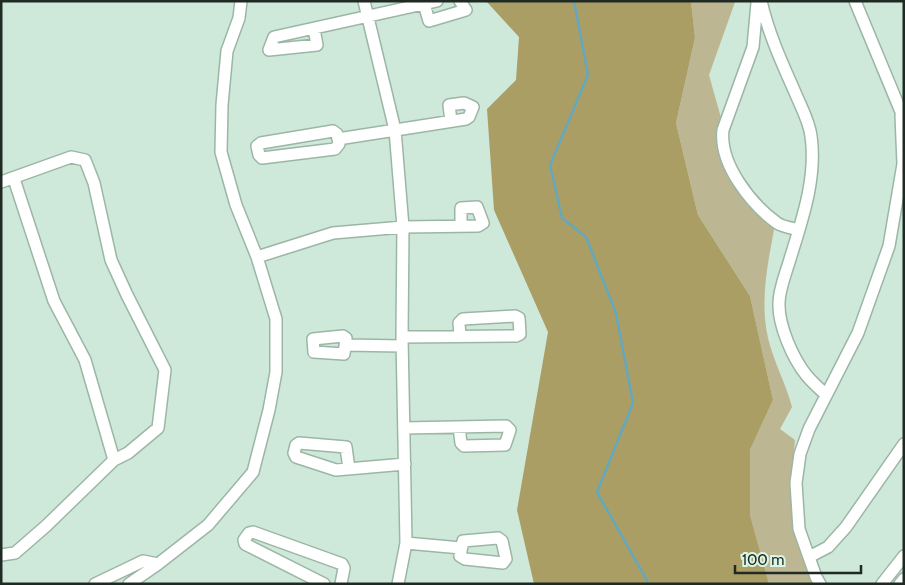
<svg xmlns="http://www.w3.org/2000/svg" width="905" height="585" font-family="Cabin,sans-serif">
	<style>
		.green { fill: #bdb692 }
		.forest { fill: #ab9e65 }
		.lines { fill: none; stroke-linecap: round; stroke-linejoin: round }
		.stream { stroke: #63a8bf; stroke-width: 2.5 }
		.minor-casing { stroke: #9cb6a6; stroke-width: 14 }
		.minor { stroke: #fff; stroke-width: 11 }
	</style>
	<rect width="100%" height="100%" fill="#cee9d9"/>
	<path class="green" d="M691,1L735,2L709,75L741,189L776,219C769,258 759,298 768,338C773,360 786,384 792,407L780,429L795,440L790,495L817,584H769L749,516L750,450L773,400L750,296L698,215L676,123L695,38Z"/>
	<path class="forest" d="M486,1H691L695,38L676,123L698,215L750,296L773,400L750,450V516L769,584H534L517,510L548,332L494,210L487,109L516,80L519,37Z"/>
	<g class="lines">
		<path class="stream" d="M574,1L588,75L550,165L562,218L586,237L616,313L633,403L597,492L649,584"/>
		<defs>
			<path id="minor" d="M364,1L395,130L403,227L402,337L406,543L398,584
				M761,1C768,32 781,61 794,90C800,105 809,120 811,136C817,178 802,220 790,259C786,273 779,289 779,303C778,325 793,359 807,376C813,383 820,389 826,395
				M855,1L904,119
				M757,3L753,47L723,130C719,164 751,204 777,223C783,227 792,228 799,230
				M424,4L429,21L466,10L460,1
				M314,29L317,45L269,50L274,37L437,1
				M333,131L337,134L339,144L335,149L262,158L259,155L257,146L261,143Z
				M338,139L466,119L469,117L473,107L464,103L449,105L451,121
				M14,179L54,301L85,360L114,460
				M1,182L71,157L85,160L94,183L111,260L127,295L165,370L158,428L128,453L114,460L46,526L15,553L1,555
				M257,257L333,233L403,227L478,226L483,223L477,207L461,208V226
				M343,336L346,338L344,354L314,352L313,339Z
				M402,337L516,336L520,334L519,318L515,316L463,319L459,323L460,336
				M346,345L402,346
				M404,428L506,426L510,430L505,445L464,446L461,443L459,427
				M349,469L346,447L299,443L296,445L294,453L296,457L336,470L405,464
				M498,538L502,541L506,559L503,563L465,559L460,556L463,541Z
				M406,543L461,548
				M809,557L828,547L846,527L904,444
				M95,584L143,561L158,564
				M129,584L158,564L208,525L253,472L269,410L276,372V319L257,257L236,205L221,152L222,105L227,51L239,18L241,1
				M324,584L245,544L244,540L249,533L253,532L342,564L344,568L341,584
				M820,584L816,577L799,529L796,483L800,454L809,429L858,333L889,246L903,164L901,115
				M882,584L904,556
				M900,584L904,579"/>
		</defs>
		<use href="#minor" class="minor-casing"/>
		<use href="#minor" class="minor"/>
	</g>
	<rect width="905" height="585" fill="none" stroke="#202a24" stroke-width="5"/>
	<path d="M735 565v8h126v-8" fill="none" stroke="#202a24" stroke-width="2.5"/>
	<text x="742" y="565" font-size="15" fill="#202a24" stroke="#dbf6e6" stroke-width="4" paint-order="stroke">100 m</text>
</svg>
